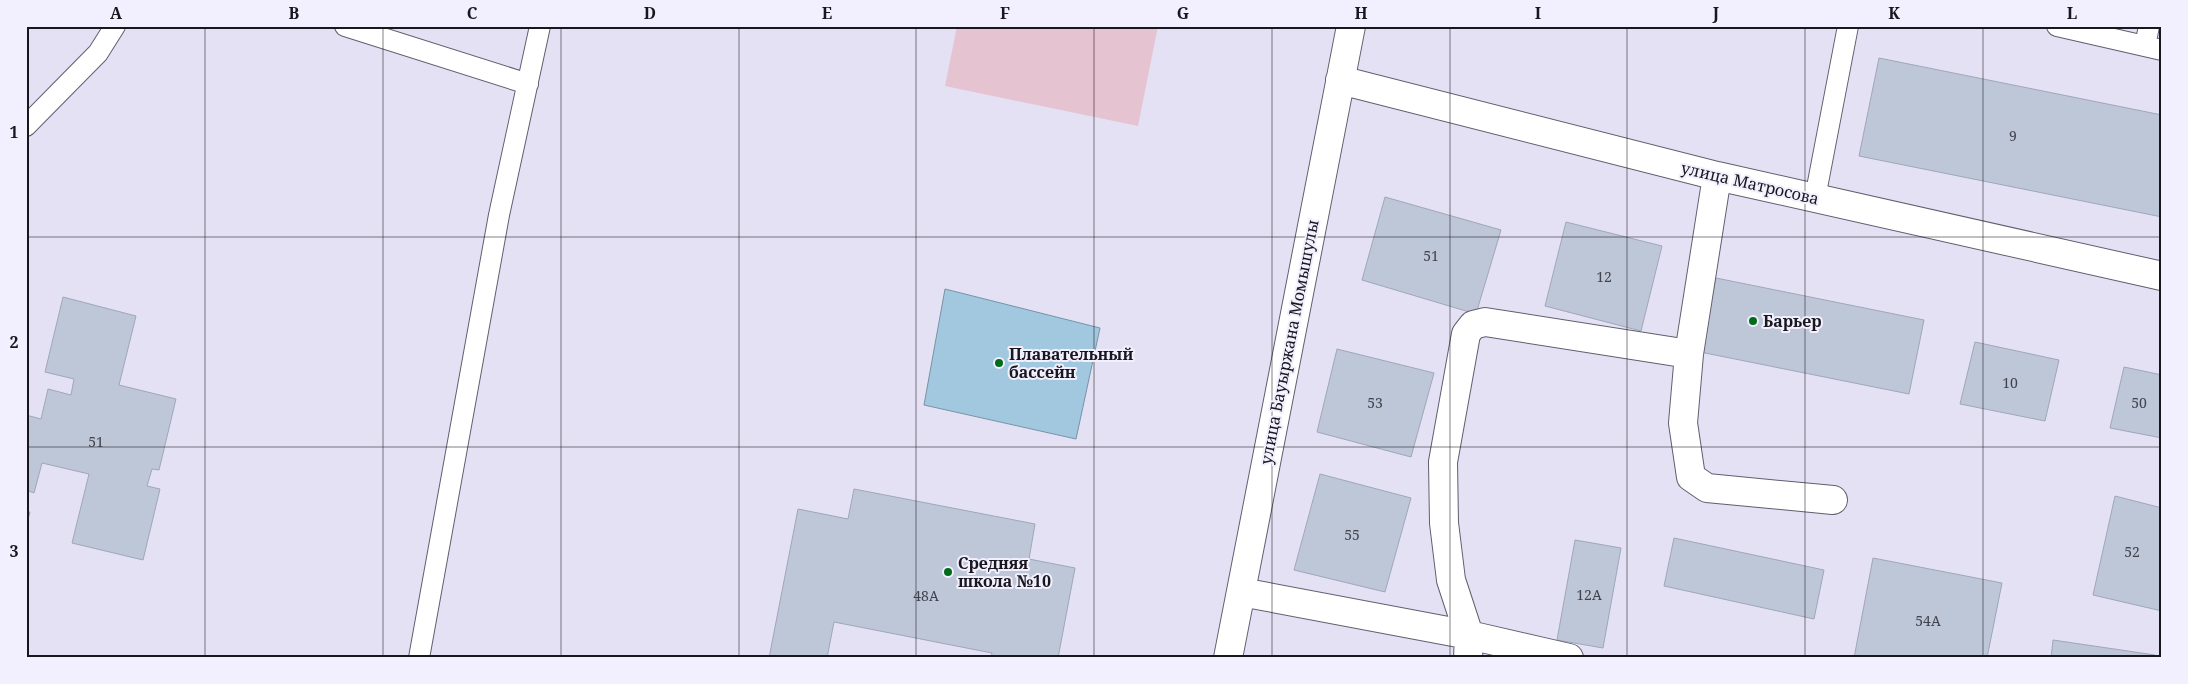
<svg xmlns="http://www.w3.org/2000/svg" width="2188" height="684" font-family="'Noto Serif',serif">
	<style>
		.green { fill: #e6c3d0 }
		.water { fill: #a1c8df; stroke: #7893a5 }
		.building { fill: #bec7d8; stroke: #9ea7b8 }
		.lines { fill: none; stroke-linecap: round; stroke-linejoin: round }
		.service-casing { stroke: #615e6e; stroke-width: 22 }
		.minor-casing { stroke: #615e6e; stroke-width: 30 }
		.service { stroke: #fff; stroke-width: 20 }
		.minor { stroke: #fff; stroke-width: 28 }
		.grid { fill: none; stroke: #19171e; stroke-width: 1; stroke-opacity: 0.55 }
		.poi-dot { fill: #006b1a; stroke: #f2effe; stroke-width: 2 }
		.labels { text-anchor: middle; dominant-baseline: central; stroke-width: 4; stroke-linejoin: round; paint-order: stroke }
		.number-label { font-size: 14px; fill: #42434c }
		.street-label { font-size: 16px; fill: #19171e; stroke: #f2effe }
		.poi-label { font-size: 16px; font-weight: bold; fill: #19171e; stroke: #f2effe; text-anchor: start }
		.neatline { fill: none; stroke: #19171e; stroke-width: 2 }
		.grid-label { font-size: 16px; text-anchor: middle; font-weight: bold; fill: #19171e }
	</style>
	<rect width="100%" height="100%" fill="#e5e1f4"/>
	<path class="green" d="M957,26H1158L1138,126L945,86Z"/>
	<path class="water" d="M945,289L1100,328L1076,439L924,405Z"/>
	<path class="building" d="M1879,58L2162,115V217L1859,156Z
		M1385,197L1501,230L1476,314L1362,280Z
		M1566,222L1662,246L1641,331L1545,306Z
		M1716,278L1924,320L1909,394L1700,352Z
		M63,297L136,316L119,385L176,399L159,470L152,469L147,486L160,489L143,560L72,543L89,474L42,463L34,493L26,490V415L41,419L48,389L71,395L74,379L45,372Z
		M1975,342L2059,360L2045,421L1960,404Z
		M1337,349L1434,373L1411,457L1317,432Z
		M2124,367L2162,375V438L2110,428Z
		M1320,474L1411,498L1385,592L1294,570Z
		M854,489L1035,524L1029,559L1075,568L1058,658H991L992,653L834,622L827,658H769L798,509L848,519Z
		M2115,496L2162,508V611L2093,595Z
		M26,512H30L26,527Z
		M1674,538L1824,570L1814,619L1664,586Z
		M1575,540L1621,548L1603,648L1557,640Z
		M1873,558L2002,583L1987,658H1854Z
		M2053,640L2155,655L2154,658H2051Z"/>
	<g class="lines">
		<defs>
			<path id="service" d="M345,26L528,84
				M2057,26L2162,50
				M2145,46L2149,26
				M26,126L98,53L115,26
				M1815,198L1848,26
				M419,658L499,215L540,26"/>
			<path id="minor" d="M1340,80L1717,176L2162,276
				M1689,354L1683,423L1691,477L1707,488L1833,500
				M1241,592L1469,635L1569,658
				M1228,658L1351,26
				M1468,658L1469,635L1451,580L1444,523L1443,462L1466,334L1473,325L1485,322L1689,354L1717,176"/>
		</defs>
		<use href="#service" class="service-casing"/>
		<use href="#minor" class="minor-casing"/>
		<use href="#service" class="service"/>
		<use href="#minor" class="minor"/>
	</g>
	<path class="grid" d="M205,26V658M383,26V658M561,26V658M739,26V658M916,26V658M1094,26V658M1272,26V658M1450,26V658M1627,26V658M1805,26V658M1983,26V658M26,237H2162M26,447H2162"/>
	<g class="poi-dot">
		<circle cx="1753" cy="321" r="5"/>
		<circle cx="999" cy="363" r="5"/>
		<circle cx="948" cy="572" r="5"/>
	</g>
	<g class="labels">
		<g class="number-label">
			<text x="2013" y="135">9</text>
			<text x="1431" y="255">51</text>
			<text x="1604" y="276">12</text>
			<text x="2010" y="382">10</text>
			<text x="1375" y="402">53</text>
			<text x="2139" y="402">50</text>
			<text x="96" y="441">51</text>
			<text x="1352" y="534">55</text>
			<text x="2132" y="551">52</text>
			<text x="1589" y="594">12А</text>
			<text x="926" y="595">48А</text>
			<text x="1928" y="620">54А</text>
		</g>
		<g class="street-label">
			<text transform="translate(1750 183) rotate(13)">улица Матросова</text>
			<text transform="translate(1289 342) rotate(-79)">улица Бауыржана Момышулы</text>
		</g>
		<g class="poi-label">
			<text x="1763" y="321">Барьер</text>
			<text x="1009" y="354">Плавательный<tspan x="1009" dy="18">бассейн</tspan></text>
			<text x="958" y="563">Средняя<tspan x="958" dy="18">школа №10</tspan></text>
		</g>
	</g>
	<rect width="2188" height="684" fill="none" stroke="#f2effe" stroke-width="55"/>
	<rect x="28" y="28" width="2132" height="628" class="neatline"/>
	<g class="grid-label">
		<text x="116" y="19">A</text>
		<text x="294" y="19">B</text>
		<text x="472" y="19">C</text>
		<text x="650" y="19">D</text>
		<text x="827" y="19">E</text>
		<text x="1005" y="19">F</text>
		<text x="1183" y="19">G</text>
		<text x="1361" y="19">H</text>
		<text x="1538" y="19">I</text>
		<text x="1716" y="19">J</text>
		<text x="1894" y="19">K</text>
		<text x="2072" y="19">L</text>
		<text x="14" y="138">1</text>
		<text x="14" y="348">2</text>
		<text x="14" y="557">3</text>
	</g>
</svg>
